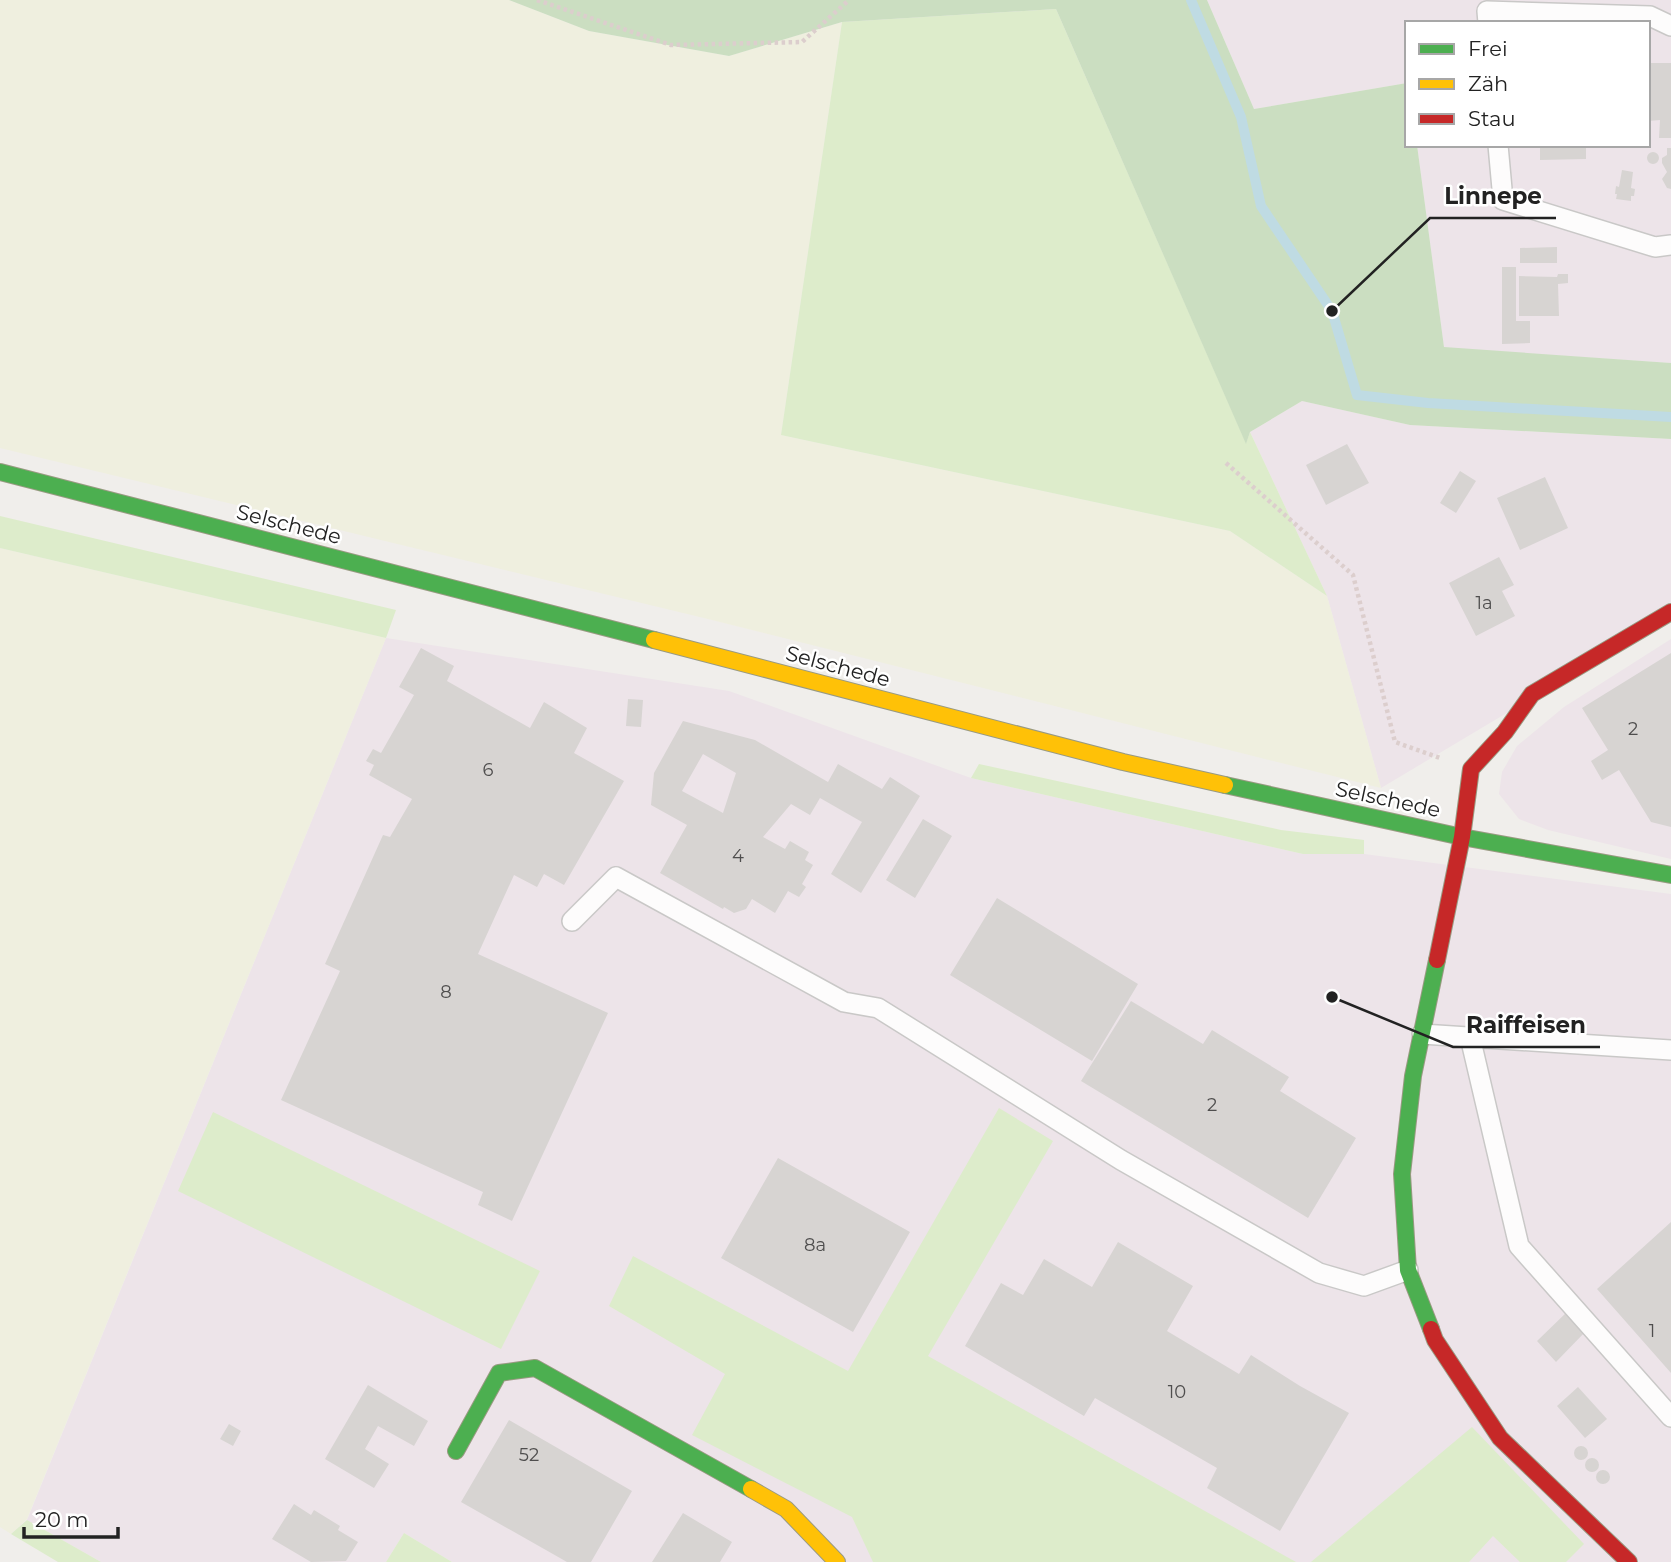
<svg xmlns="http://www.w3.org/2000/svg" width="1671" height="1562" font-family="Montserrat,sans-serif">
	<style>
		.industrial { fill: #ede4e9 }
		.farmland { fill: #efefdf }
		.grass { fill: #ddeccb }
		.forest { fill: #cbdec1 }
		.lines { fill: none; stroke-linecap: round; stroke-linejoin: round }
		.stream { stroke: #bfdbe3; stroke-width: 10 }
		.building { fill: #d7d4d2; fill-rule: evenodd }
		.lane-casing { stroke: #c9c8c7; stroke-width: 22 }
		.fast-casing { stroke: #999a82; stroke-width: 18 }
		.slow-casing { stroke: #999a82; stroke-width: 18 }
		.jam-casing { stroke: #999a82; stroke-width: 18 }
		.path { stroke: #dccecd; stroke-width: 4.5; stroke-dasharray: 3.5 3.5; stroke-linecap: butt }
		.lane { stroke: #fdfcfc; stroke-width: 19 }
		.fast { stroke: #4caf50; stroke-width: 16 }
		.slow { stroke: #ffc107; stroke-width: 16 }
		.jam { stroke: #c62828; stroke-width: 16 }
		.labels { text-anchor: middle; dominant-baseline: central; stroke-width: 5; stroke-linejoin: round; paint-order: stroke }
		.number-label { font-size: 18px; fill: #4f4e4e }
		.street-label { font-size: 21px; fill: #222; stroke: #fff }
		.leader { fill: none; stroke: #222; stroke-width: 2.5 }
		.callout-dot { fill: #222; stroke: #fff; stroke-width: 2.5 }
		.callout-label { font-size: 23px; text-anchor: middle; font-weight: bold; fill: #222; stroke: #fff; stroke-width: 5; stroke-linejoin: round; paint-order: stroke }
	</style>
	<rect width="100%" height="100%" fill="#f0eeeb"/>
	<path class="industrial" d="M1207,0H1671V363L1444,348L1417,145H1648V23H1407V83L1254,109Z
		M1302,401L1410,425L1671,439V615L1381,788L1327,596L1250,432Z
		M386,638L729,691L971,778L1303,854H1364L1671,894V1562H452L404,1533L386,1562H101L27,1520Z
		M1671,639V859L1548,830L1519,819L1499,794L1502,772L1517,746L1564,707Z"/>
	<path class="farmland" d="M0,0H509L589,31L729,56L842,22L781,435L1230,531L1327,596L1381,788L708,619L0,448Z
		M0,548L386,638L27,1519L11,1534L0,1527Z"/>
	<path class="grass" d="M1056,9L1246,443L1250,432L1327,596L1230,531L781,435L842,22Z
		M0,516L396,610L386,638L0,548Z
		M979,764L1281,830L1364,840V854H1303L971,778Z
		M999,1108L1053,1141L928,1356L1296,1562H873L852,1517L692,1435L725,1374L609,1306L633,1256L848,1371Z
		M213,1112L540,1271L501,1349L178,1191Z
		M1472,1427L1584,1544L1566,1562H1520L1493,1536L1469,1562H1311Z
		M27,1520L101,1562H58L11,1534Z
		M404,1533L452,1562H386Z"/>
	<path class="forest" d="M509,0H1207L1254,109L1407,83V145H1417L1444,347L1671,363V439L1410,425L1302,401L1250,432L1246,444L1056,9L842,22L729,56L589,31Z"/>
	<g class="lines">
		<path class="stream" d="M1191,0L1241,117L1261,206L1332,311L1357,395L1428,403L1671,417"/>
	</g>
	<path class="building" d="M1648,63H1671V138H1659L1660,120L1648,121Z
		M1540,145H1586V159L1540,160Z
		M1667,148H1671V189L1667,188L1662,179L1667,172L1662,163V158L1667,155Z
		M1647 158a6 6 0 1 1 12 0a6 6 0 1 1-12 0Z
		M1622,170L1633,172L1631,188L1635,189L1634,196H1631V201L1616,199L1617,194H1615L1616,186L1619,187Z
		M1557,247V263H1520V248Z
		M1502,267H1516V321H1530V343L1502,344Z
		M1558,274H1568V283L1558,284L1559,316H1519V276L1557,277Z
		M1347,444L1369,483L1326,505L1306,465Z
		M1460,471L1476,481L1456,513L1440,503Z
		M1545,477L1568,528L1520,550L1497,498Z
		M1499,557L1514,585L1502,591L1515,616L1476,636L1449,583Z
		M421,648L454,666L447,681L530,728L544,702L587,728L574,753L624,781L564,885L544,874L537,887L514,875L478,954L608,1013L512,1221L478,1205L483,1192L281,1100L340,971L325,964L383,835L390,837L412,799L369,775L374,765L366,761L373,749L381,753L414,695L399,687Z
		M1671,653V827L1651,822L1619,770L1602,780L1591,761L1608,750L1582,708Z
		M628,699L643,700L641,727L626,726Z
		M683,721L755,740L828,782L838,764L882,789L890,777L920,796L861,893L831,874L862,822L820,798L810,815L791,804L763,837L785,849L790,841L809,852L805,860L813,865L802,884L806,887L799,897L788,891L775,913L752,899L746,909L734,913L724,907L723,909L660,873L687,825L651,805L654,773ZM703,754L736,773L723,813L682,791Z
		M923,819L952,836L915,898L886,880Z
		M997,898L1138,984L1092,1061L950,975Z
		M1131,1001L1203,1044L1212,1030L1289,1077L1280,1091L1356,1138L1308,1218L1081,1081Z
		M778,1158L910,1232L853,1332L721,1258Z
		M1671,1222V1373L1597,1289Z
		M1118,1242L1193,1286L1167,1331L1239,1374L1251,1355L1300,1386L1349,1413L1280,1531L1207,1488L1217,1468L1095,1398L1084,1416L965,1346L1001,1283L1023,1295L1044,1259L1092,1287Z
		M1568,1311L1586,1331L1556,1362L1537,1341Z
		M368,1385L428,1421L414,1446L378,1426L365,1449L389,1464L374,1488L325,1459Z
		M1578,1387L1607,1419L1585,1438L1557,1406Z
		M509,1420L632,1491L591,1562H567L461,1502Z
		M229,1424L241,1431L233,1446L220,1439Z
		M1574 1453a7 7 0 1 1 14 0a7 7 0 1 1-14 0Z
		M1585 1465a7 7 0 1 1 14 0a7 7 0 1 1-14 0Z
		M1596 1477a7 7 0 1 1 14 0a7 7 0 1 1-14 0Z
		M294,1504L311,1515L314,1510L340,1526L338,1530L358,1542L346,1561L311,1562L272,1539Z
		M683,1513L732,1542L720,1562H652Z"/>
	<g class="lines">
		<defs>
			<path id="lane" d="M1488,23L1487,11L1650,16L1671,26
				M1498,145L1503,200L1655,247L1671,245
				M572,921L616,877L844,1002L878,1008L1121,1160L1319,1273L1364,1286L1408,1270
				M1422,1034L1671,1050
				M1470,1037L1519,1246L1671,1417"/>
			<path id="fast" d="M0,472L654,640
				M1225,785L1462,837L1671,875
				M1431,1329L1408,1270L1402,1174L1413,1076L1437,960
				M456,1451L499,1373L535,1368L751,1489"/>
			<path id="slow" d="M654,640L1123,762L1225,785
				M751,1489L786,1509L837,1562"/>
			<path id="jam" d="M1437,960L1462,837L1471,769L1505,732L1532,694L1671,612
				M1431,1329L1435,1340L1500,1438L1629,1562"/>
		</defs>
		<use href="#lane" class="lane-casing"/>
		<use href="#fast" class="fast-casing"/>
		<use href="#slow" class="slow-casing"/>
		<use href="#jam" class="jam-casing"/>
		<path class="path" d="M537,0L671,45L802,42L849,0
			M1226,463L1353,575L1395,742L1440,758"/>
		<use href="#lane" class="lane"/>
		<use href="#fast" class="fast"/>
		<use href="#slow" class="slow"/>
		<use href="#jam" class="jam"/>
	</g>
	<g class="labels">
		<g class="number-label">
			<text x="1484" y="603">1a</text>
			<text x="1633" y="729">2</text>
			<text x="488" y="770">6</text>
			<text x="738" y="856">4</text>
			<text x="446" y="992">8</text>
			<text x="1212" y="1105">2</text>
			<text x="815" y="1245">8a</text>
			<text x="1652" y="1331">1</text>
			<text x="1177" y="1392">10</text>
			<text x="529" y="1455">52</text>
		</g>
		<g class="street-label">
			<text transform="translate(289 524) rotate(14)">Selschede</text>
			<text transform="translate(838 666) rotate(15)">Selschede</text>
			<text transform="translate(1388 799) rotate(12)">Selschede</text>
		</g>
	</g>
	<path class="leader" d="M1332 311L1430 218H1556M1332 997L1453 1047H1600"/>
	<g class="callout-dot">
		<circle cx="1332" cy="311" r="7"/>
		<circle cx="1332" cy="997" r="7"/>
	</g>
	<g class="callout-label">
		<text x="1493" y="204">Linnepe</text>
		<text x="1526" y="1033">Raiffeisen</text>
	</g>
	<rect x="1405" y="21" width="245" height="126" fill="#ffffff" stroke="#a7a7a7" stroke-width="2"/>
	<rect x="1419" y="44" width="35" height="10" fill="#4caf50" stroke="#a7a7a7" stroke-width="2"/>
	<text x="1468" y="56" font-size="21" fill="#222222">Frei</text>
	<rect x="1419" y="79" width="35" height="10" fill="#ffc107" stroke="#a7a7a7" stroke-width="2"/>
	<text x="1468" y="91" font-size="21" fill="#222222">Zäh</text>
	<rect x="1419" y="114" width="35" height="10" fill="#c62828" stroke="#a7a7a7" stroke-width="2"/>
	<text x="1468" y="126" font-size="21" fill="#222222">Stau</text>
	<path d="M24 1527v10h94v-10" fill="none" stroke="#222222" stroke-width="3.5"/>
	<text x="35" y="1527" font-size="21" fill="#222222" stroke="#ffffff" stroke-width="5" paint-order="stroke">20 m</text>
</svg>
